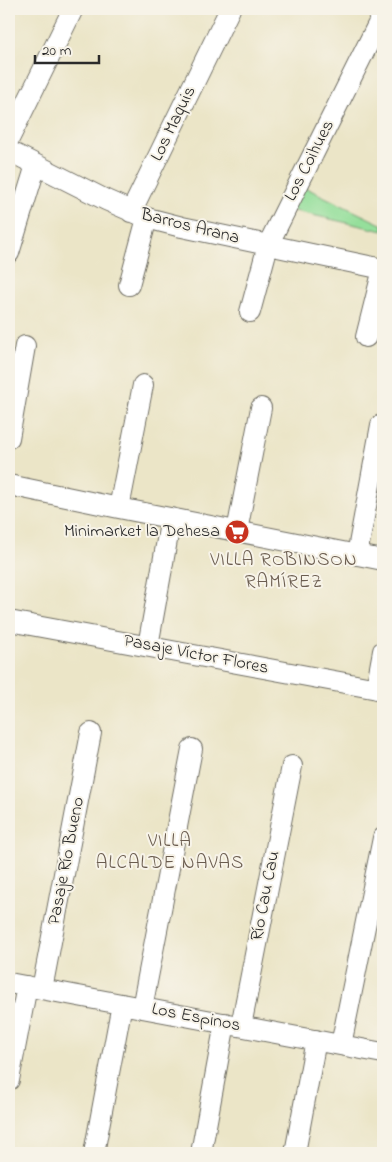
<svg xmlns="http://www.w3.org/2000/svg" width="392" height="1162" font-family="'Indie Flower',sans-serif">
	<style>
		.green { fill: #95df9b; stroke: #608563 }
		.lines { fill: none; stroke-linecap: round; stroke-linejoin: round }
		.minor-casing { stroke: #6e6c62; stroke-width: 22 }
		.minor { stroke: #fff; stroke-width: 20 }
		.labels { text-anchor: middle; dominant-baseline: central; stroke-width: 4; stroke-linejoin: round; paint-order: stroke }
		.street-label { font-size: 18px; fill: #2b2b2b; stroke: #f7f3e8 }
		.poi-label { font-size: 18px; fill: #2b2b2b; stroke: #f7f3e8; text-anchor: end }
		.neighbourhood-label { font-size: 19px; letter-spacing: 1px; fill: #6b5d50; stroke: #f7f3e8 }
	</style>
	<rect width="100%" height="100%" fill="#f7f3e8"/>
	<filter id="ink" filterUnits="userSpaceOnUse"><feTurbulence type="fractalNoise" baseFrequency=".02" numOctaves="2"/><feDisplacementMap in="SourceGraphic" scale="10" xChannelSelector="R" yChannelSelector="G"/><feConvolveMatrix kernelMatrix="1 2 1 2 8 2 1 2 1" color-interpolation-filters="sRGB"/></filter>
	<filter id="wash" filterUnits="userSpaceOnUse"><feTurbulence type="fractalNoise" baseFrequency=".0096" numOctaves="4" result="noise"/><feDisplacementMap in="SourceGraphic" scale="20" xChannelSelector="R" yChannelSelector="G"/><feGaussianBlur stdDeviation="1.12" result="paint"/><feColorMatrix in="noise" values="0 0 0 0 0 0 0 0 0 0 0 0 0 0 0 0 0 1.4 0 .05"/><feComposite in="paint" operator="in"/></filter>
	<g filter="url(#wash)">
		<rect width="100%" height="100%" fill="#ebe5c7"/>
		<path class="green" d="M302,186L383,225V231L290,210Z"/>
	</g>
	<g filter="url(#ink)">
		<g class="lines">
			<defs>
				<path id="minor" d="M9,139L73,9
					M9,151L106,200L147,218L182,227L383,269
					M131,212L230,9
					M9,253L36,165
					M129,285L147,218
					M250,312L268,245L383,14
					M366,337L383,269
					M9,438L25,346
					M9,485L119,508L383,560
					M119,508L143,385
					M237,531L261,408
					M357,555L381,425
					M9,621L383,690
					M148,646L171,518
					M376,689L383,651
					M9,983L383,1053
					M42,989L91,733
					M142,1008L192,749
					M241,1026L292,766
					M341,1045L383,838
					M9,1080L27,986
					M94,1153L122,1004
					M201,1153L225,1023
					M295,1153L316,1040"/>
			</defs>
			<use href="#minor" class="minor-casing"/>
			<use href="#minor" class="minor"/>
		</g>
	</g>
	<defs>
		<symbol id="supermarket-disc" viewBox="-11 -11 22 22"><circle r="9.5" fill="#c8321e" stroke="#f7f3e8"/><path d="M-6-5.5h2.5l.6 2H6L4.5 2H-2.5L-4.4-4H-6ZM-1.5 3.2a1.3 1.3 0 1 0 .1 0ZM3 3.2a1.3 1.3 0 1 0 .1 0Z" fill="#fff"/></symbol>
	</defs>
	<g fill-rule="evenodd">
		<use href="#supermarket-disc" x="223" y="518" width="28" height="28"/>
	</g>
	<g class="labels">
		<g class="street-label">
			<text transform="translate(174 124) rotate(-64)">Los Maquis</text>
			<text transform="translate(310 161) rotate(-63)">Los Coihues</text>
			<text transform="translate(190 227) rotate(14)">Barros Arana</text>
			<text transform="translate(196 655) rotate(11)">Pasaje Víctor Flores</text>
			<text transform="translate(67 861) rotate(-79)">Pasaje Río Bueno</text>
			<text transform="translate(266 896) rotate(-79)">Río Cau Cau</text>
			<text transform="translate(196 1018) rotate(11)">Los Espinos</text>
		</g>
		<g class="poi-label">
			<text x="220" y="532">Minimarket la Dehesa</text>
		</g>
		<g class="neighbourhood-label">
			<text x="284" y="560">VILLA ROBINSON<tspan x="284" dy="22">RAMÍREZ</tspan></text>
			<text x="170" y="841">VILLA<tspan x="170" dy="22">ALCALDE NAVAS</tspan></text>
		</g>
	</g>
	<rect width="392" height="1162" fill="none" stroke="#f7f3e8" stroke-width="30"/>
	<path d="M35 55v8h64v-8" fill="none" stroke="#2b2b2b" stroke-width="2.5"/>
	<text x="42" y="55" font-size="15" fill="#2b2b2b" stroke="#f7f3e8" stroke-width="4" paint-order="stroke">20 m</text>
</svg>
